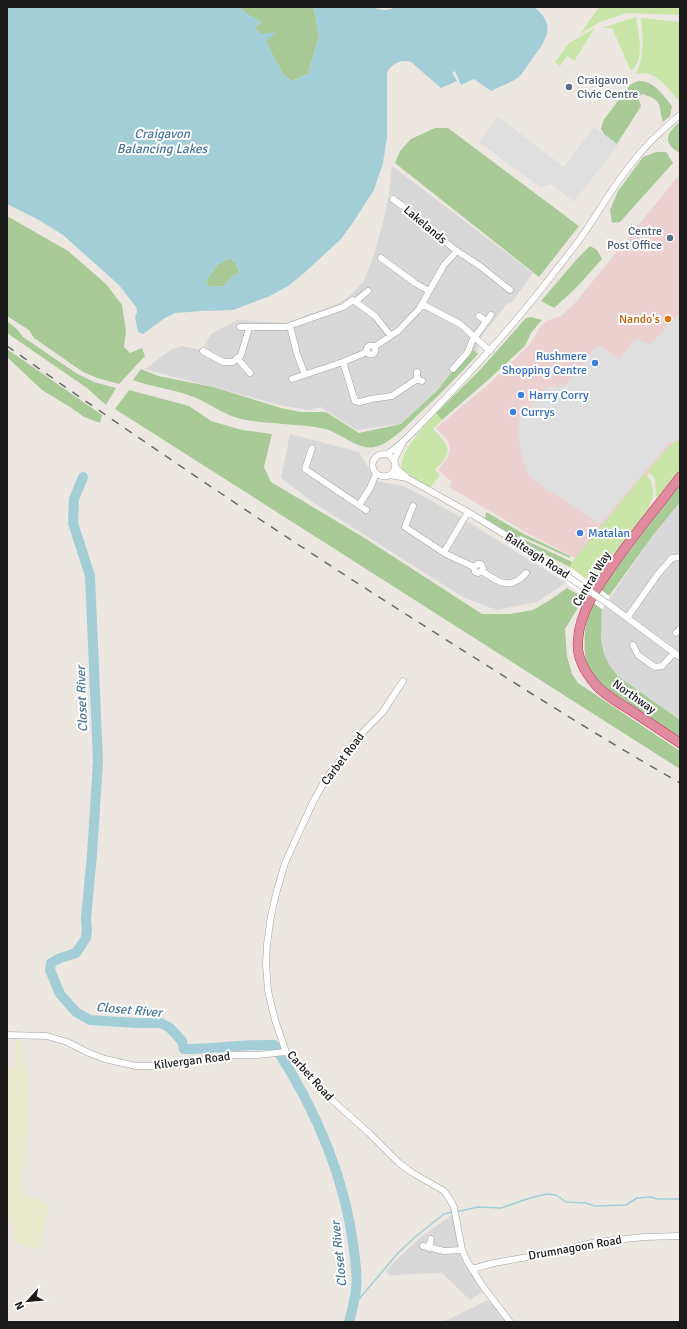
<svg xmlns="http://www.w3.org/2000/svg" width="687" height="1329" font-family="Signika,sans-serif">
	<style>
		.residential { fill: #d9d8d8 }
		.commercial { fill: #edd0d0 }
		.farmland { fill: #eaebcd }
		.grass { fill: #c9e5a8 }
		.forest { fill: #a8ca97 }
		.parking { fill: #dfdfdf }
		.water { fill: #a3ced8; fill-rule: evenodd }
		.pier { fill: #fff }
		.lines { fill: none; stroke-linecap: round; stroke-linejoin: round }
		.stream { stroke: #a3ced8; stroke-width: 1.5 }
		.river { stroke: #a3ced8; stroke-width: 10 }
		.minor-casing { stroke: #a2a2a2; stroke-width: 7 }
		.highway-casing { stroke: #cd2b69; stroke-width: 10 }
		.minor { stroke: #fff; stroke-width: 6 }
		.highway { stroke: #e18b9f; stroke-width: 9 }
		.rail { stroke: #696969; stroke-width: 1.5; stroke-dasharray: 8 8; stroke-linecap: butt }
		.minor-bridge-casing { stroke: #a2a2a2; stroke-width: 7; stroke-linecap: butt }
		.minor-bridge { stroke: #fff; stroke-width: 6 }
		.service-dot { fill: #5c6f8a; stroke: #fff; stroke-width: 1.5 }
		.food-dot { fill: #e8710a; stroke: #fff; stroke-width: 1.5 }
		.shop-dot { fill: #3f7fe0; stroke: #fff; stroke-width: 1.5 }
		.labels { text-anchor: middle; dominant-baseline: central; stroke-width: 4; stroke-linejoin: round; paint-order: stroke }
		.service-label { font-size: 12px; fill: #4e5e75; stroke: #fff; text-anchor: start }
		.street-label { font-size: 12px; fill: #1b1b1b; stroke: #fff }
		.food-label { font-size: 12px; fill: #c56008; stroke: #fff; text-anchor: end }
		.shop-label { font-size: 12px; fill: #366cbe; stroke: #fff; text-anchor: start }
		.water-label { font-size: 13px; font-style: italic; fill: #4a789e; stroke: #fff }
	</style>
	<rect width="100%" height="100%" fill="#ece8e1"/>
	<path class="residential" d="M392,166L533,273L512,302L507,304L482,336L476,353L428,402L401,424L356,430L321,407L308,410L284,406L145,369L172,349L182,346L202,350L211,334L237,320L286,323L339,303L353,293L364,281L373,258L382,226L388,200Z
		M290,434L359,452L376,481L404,486L455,514L566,583L537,602L496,610L463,597L311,501L281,478Z
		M680,501V720L619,677L610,666L604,654L601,639L602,609L652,537Z
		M453,1214L460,1255L482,1292L470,1300L442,1273L409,1274L390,1276L386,1271L394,1262L421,1237Z
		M488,1300L500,1312L506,1322H443Z"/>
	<path class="commercial" d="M680,174V442L673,444L577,559L529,534L449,487L452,482L438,470L448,457L450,448L448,441L436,428L490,383L531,343L541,325L549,320L561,316L575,303Z"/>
	<path class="farmland" d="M15,1040L22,1041L24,1061L29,1079L25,1159L22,1169L23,1193L50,1205L38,1250L12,1241L15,1225L7,1221V1067L18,1068Z"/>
	<path class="grass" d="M599,7H680V15L626,13L600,22L580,34Z
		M636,17C638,31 643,50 637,63C635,66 633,69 631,71L612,28H602Z
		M641,18L680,22V101C667,89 657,69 636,74C645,54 643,39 641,18Z
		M595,28L574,61L567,56L560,66L555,62L569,43Z
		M436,413L442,420L433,429C450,448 454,450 435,470L440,475L430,488L402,470C398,453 425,425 436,413Z
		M680,440V470L656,499L655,479L648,471L672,443Z
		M645,473L651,481L653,489V496L650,503L648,512L594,585L570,567L572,562Z"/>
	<path class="forest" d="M240,7H310L314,9L319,36L308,74L292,81L283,75L266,42L255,28L261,22C254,17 245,15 240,7Z
		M639,81C654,81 663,95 672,106L670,116L663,122C658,104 663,100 642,94L638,97L641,106L617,144L605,135L601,129L603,121L628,87L633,83Z
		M680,122V153C662,143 666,133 680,122Z
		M435,128H448L579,226L539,277L395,163L400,151L411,139Z
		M656,152H666L673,163L620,222L612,223L610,210L618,191L643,157Z
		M7,216L68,251L106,284L122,305L126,331L124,347L130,353L142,348L145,356L119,384L97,378L83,372L34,338L29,330L7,316Z
		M590,246L597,250L602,259L576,288L554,308L541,301L576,260Z
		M230,258L236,263V265C239,269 240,271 238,276L235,274L224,286L212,287L208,285L206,281L218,264Z
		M531,317L542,320L531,333L525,346L488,380L442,420L436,413L480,370L526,318Z
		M7,321L18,330L23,337L76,373L94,382L116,388L106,405L87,388L7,333Z
		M7,349L102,415L100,423L84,417L70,407L42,390L7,357Z
		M473,350L478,354C460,374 442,392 423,410C410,422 392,443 375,447C359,451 341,433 325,429C297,423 268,425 241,419C223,415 208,402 191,396C172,389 152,387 133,380L141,369L158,376L213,387L281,408L301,412H326L359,433L401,424L437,391L451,373Z
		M129,390L189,406L211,421L242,430L272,434L264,467L271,482L363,537L482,614H510L533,610L550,600L567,588L584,598L565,629L567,656L572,674L578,683L680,751V769L115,409Z
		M680,484V502L654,534L609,596L600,589Z
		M486,512L526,535L570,556V558L521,536L515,538L485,519Z
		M521,540H525L572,562L570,567L542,553Z
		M593,602L602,609L601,639L604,654L610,666L619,677L680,720V738C656,723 630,709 609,691C604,687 598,683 594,679C580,662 583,621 593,602Z"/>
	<path class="parking" d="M498,117L564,167L594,127L618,145L574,202L550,184L541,188L479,142Z
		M680,312V439L665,444L667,446L600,524L570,504L545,489L529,476L522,458L518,433L519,421L546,388L551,386L562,387L564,385H566L595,347L600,346L619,359L621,358L632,342L638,339L649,344L653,342Z"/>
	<path class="water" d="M7,7H240C245,15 254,17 261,22L255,28L261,34L276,32L266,42L283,75L292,81L308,74L319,36L314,9L310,7H373C381,11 388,11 396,7H534C559,26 544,43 530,62C526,67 522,76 516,79C508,84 499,87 491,91L474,79L461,85L455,71L452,73L457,81L441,88L411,62C401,59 392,64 387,72V137L383,163L374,190L354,221L341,239L303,274L288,286L270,296L233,310L203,311L175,313L165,318L143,334L138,332L135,317L137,312L136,307L119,285L63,235L37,219L7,204ZM230,258L236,263V265C239,269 240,271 238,276L235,274L224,286L212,287L208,285L206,281L218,264Z"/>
	<path class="pier" d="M571,568L609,596L610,598L602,609L566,583Z"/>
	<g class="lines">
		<path class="stream" d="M456,1212L478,1207L501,1208L530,1198L547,1194L556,1195L566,1202L586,1203L595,1206L626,1205L637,1198L651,1197L657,1199H680
			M354,1305L398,1253L415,1237L444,1214L453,1212"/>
		<path class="river" d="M83,477L74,499L73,523L90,576L98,761L92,855L86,918L87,930L86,938L76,953L60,958L51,963L50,970L60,994L76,1012L90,1020L136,1023H161L170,1028L182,1041L184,1049C214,1049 244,1044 274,1045C314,1106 345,1177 354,1250C355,1262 358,1277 356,1289C355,1300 352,1311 349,1322"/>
		<defs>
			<path id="minor" d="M393,199L425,223L443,240L457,251L480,266L510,290
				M381,258L415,283L429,291
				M356,301L368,291
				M422,304L460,324L490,351
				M479,316L486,321
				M290,326L297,354L305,375
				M240,327H286L343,307L353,300L375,316L390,335
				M366.5 350a4.5 4.5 0 1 1 9 0a4.5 4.5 0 1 1-9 0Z
				M374,347L398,331L419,309L444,265L457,251
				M203,351L223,362H233L241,355L249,328
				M237,358L250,373
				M343,362L355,401L360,402L371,399L392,396L417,379
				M453,369L468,352L472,341L491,315
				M417,372V379L422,381
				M292,379L343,362L367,352
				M312,448L305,469L366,510
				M386,454C401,459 396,479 382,476C373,475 370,464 375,458C379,453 381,455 386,454C394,451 410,435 416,429C465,378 513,327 556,270C564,260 572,250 580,239C599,212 615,182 637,157C649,141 665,128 680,115
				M394,460L403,442
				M395,467L407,478L468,512L512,539L564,574
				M390,475L407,478
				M359,505L370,488L376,474
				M413,506L405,527L446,554L474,567L475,572L478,573L482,571L483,568L481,564H478L474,567
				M444,552L468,512
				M482,571C497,582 511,591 526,573
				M607,603L680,657
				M627,618L658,574L672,558L680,557
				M676,633L680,629
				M633,645L638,655L655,667L662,666L674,653
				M7,1035L47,1036L67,1042L89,1053L105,1059L136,1066H152L173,1065L233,1055H258L284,1052L290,1054L324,1093L369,1133L399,1163L411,1172L444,1191L449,1198L454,1207L462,1250L467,1261L482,1285L510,1322
				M286,1052L275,1020L268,991L266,964L267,944L271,916L276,894L285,863L313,802L327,777L360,735L382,713L403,681
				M423,1246L444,1251L462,1250
				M429,1248L431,1239
				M472,1269L494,1263L539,1255L597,1242L644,1237L680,1236"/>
			<path id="highway" d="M680,477C661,502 641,526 622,552C604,578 580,607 578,640C576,657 585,672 595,684C603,694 616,701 627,708C644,719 662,731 680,743"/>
		</defs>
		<use href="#minor" class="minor-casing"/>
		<use href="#highway" class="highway-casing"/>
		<use href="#minor" class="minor"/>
		<use href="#highway" class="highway"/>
		<path class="rail" d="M7,346C144,443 284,537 426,627C510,680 594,734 680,783"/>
		<defs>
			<path id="minor-bridge" d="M564,574L607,603"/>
		</defs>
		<use href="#minor-bridge" class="minor-bridge-casing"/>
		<use href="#minor-bridge" class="minor-bridge"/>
	</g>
	<g class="service-dot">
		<circle cx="569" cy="87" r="4"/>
		<circle cx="670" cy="238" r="4"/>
	</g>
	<circle class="food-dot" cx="668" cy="319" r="4"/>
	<g class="shop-dot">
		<circle cx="595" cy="363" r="4"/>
		<circle cx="521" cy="395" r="4"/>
		<circle cx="513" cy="412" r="4"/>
		<circle cx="580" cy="533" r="4"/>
	</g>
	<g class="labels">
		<g class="service-label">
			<text x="577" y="80">Craigavon<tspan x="577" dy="14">Civic Centre</tspan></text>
			<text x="662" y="231" text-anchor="end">Centre<tspan x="662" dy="14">Post Office</tspan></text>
		</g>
		<g class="street-label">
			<text transform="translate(425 225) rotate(40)">Lakelands</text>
			<text transform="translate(537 556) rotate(33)">Balteagh Road</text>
			<text transform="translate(592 579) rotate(-59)">Central Way</text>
			<text transform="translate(634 697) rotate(35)">Northway</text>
			<text transform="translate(343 759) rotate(-53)">Carbet Road</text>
			<text transform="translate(192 1061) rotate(-7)">Kilvergan Road</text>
			<text transform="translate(310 1076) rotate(48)">Carbet Road</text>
			<text transform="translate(575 1248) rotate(-10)">Drumnagoon Road</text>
		</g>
		<g class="food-label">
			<text x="660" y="319">Nando's</text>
		</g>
		<g class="shop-label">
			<text x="587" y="356" text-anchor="end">Rushmere<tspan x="587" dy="14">Shopping Centre</tspan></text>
			<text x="529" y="395">Harry Corry</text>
			<text x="521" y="412">Currys</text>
			<text x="588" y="533">Matalan</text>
		</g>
		<g class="water-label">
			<text x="162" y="134">Craigavon<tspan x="162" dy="15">Balancing Lakes</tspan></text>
			<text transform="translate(82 699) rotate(-92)">Closet River</text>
			<text transform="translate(129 1010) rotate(5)">Closet River</text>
			<text transform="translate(339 1254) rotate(-96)">Closet River</text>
		</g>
	</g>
	<rect width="687" height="1329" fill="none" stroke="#1b1b1b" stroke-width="16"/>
	<g transform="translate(28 1301) rotate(243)" stroke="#ffffff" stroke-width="3" paint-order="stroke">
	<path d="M0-3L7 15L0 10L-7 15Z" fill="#1b1b1b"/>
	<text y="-6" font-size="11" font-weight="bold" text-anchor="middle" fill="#1b1b1b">N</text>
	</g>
</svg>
